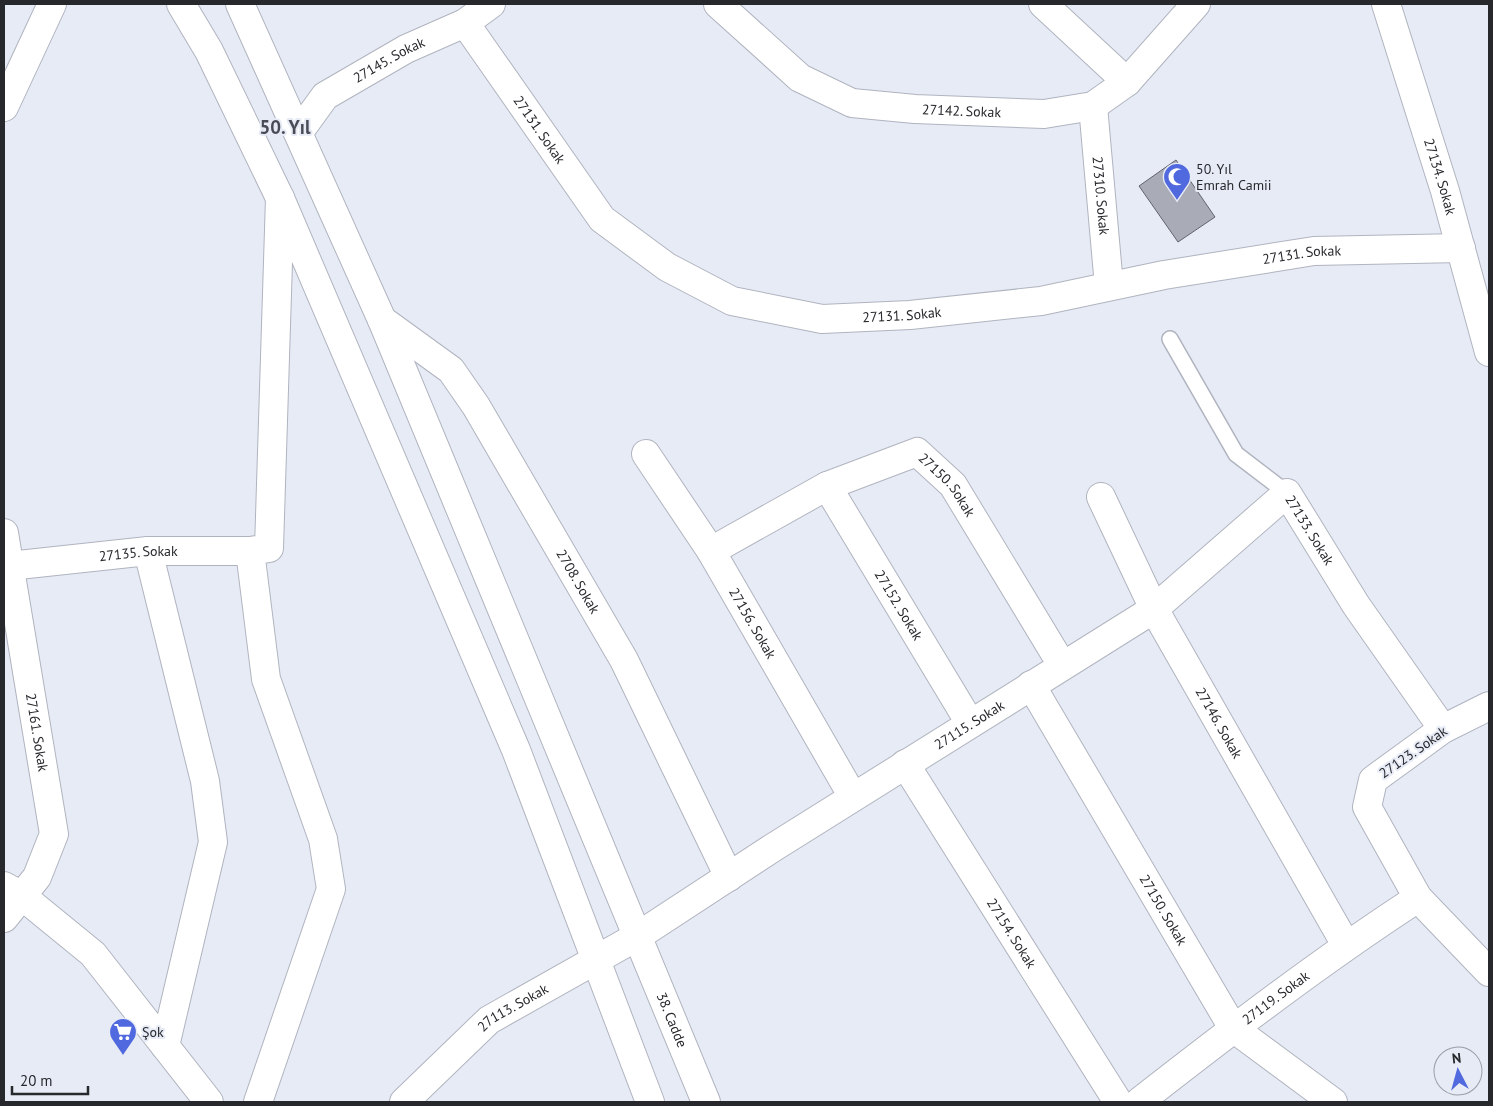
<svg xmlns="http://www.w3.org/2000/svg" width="1493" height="1106" font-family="'PT Sans',sans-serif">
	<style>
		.building { fill: #a9acb7; stroke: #61646e }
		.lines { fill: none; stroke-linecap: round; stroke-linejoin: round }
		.service-casing { stroke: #b0b4bf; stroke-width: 18 }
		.minor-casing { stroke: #b0b4bf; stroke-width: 30 }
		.tertiary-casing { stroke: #b0b4bf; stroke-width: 30 }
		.service { stroke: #fff; stroke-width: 15 }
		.minor { stroke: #fff; stroke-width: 28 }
		.tertiary { stroke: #fff; stroke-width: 28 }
		.labels { text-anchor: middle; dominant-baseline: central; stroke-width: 4; stroke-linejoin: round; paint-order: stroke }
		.street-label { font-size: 14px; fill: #26282c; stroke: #e7ebf6 }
		.poi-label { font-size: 14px; fill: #26282c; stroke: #e7ebf6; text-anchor: start }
		.district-label { font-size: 19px; font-weight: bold; fill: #494c56; stroke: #e7ebf6 }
	</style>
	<rect width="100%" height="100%" fill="#e7ebf6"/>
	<path class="building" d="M1176,160L1215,217L1178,242L1139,186Z"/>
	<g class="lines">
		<defs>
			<path id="service" d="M1170,339L1236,454L1287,493"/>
			<g id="minor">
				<path id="s1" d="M718,4L800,78L852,103L915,109L1044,114L1093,106L1127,82L1196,4"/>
				<path d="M1043,4L1127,82"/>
				<path id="s2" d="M1386,4L1445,191L1489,352"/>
				<path id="s3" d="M465,23L602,219L667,267L732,301L822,319L910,315L1041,301L1164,275L1314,251L1461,248"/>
				<path id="s4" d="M1093,106L1109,286"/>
				<path d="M4,107L52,4"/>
				<path id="s5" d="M299,132L325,96L406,49L465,23L491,4"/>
				<path id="s6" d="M382,320L451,370L476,406L624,660L729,877"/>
				<path id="s7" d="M646,454L711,551L853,797"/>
				<path id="s8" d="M827,486L970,723"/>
				<path id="s9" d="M1101,497L1154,609L1346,945"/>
				<path id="s10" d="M4,533L54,834L37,877L4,918"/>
				<path d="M148,551L205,781L213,842L165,1046"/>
				<path d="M250,551L266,679L323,839L331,889L258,1102"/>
				<path id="s11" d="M711,551L827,486L917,452L953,485L1062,665"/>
				<path id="s12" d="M9,566L148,551H250L269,548L280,198"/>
				<path id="s13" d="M1031,685L1233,1028L1333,1102"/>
				<path d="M1489,706L1443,729L1373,780L1367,807L1418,898L1489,972"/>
				<path id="s14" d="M905,764L1118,1102"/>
				<path d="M4,886L22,896L93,954L209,1102"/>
				<path id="s15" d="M404,1102L489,1020L638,936L774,847L1154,609L1287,493L1356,605L1443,729"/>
				<path id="s16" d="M1139,1102C1230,1031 1321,961 1418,898"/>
			</g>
			<g id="tertiary">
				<path d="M181,4L209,51L280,198L516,750L650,1102"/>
				<path id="s17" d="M240,4L382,320L706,1102"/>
			</g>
		</defs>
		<use href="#service" class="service-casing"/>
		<use href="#minor" class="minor-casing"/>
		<use href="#tertiary" class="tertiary-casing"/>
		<use href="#service" class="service"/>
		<use href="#minor" class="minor"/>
		<use href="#tertiary" class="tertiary"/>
	</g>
	<defs>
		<symbol id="mosque-pin" viewBox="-11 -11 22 30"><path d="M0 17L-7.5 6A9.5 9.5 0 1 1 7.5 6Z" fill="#5169de" stroke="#e7ebf6"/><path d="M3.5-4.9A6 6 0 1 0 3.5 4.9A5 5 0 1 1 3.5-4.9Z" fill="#fff"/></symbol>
		<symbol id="supermarket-pin" viewBox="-11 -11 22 30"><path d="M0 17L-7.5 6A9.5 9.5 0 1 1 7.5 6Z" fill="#5169de" stroke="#e7ebf6"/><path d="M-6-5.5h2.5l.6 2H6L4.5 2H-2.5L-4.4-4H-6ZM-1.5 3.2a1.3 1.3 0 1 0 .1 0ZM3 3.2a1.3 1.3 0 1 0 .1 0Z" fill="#fff"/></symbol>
	</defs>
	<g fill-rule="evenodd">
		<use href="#mosque-pin" x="1161" y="161" width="32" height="43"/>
		<use href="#supermarket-pin" x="107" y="1016" width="32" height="43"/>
	</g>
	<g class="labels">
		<g class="street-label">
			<text stroke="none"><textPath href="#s5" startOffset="118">27145. Sokak</textPath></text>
			<text stroke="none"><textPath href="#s1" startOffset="278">27142. Sokak</textPath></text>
			<text stroke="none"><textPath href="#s3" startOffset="130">27131. Sokak</textPath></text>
			<text stroke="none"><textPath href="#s2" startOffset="181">27134. Sokak</textPath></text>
			<text stroke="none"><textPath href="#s4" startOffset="90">27310. Sokak</textPath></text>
			<text stroke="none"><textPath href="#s3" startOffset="970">27131. Sokak</textPath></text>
			<text stroke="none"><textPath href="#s3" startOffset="565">27131. Sokak</textPath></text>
			<text stroke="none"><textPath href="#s11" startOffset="274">27150. Sokak</textPath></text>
			<text stroke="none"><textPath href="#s15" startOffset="1120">27133. Sokak</textPath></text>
			<text stroke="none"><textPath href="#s12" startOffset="130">27135. Sokak</textPath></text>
			<text stroke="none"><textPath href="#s6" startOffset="332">2708. Sokak</textPath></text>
			<text stroke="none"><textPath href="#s8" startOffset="139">27152. Sokak</textPath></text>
			<text stroke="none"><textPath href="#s7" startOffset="200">27156. Sokak</textPath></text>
			<text stroke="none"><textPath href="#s15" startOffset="682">27115. Sokak</textPath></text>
			<text stroke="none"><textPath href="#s9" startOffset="255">27146. Sokak</textPath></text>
			<text stroke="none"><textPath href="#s10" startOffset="202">27161. Sokak</textPath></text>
			<text transform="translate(1413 752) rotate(-35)">27123. Sokak</text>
			<text stroke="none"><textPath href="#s13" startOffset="261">27150. Sokak</textPath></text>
			<text stroke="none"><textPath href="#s14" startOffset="200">27154. Sokak</textPath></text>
			<text stroke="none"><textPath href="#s16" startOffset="172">27119. Sokak</textPath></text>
			<text stroke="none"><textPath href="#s15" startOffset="145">27113. Sokak</textPath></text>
			<text stroke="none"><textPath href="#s17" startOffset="1104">38. Cadde</textPath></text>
		</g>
		<g class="poi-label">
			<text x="1196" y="169">50. Yıl<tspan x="1196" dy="16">Emrah Camii</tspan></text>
			<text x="142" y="1032">Şok</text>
		</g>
		<g class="district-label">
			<text x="285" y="127">50. Yıl</text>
		</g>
	</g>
	<rect width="1493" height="1106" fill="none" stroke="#26282c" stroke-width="10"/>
	<g transform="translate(1458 1071) rotate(354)"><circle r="24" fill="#e7ebf6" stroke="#9a9da5"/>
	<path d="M0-4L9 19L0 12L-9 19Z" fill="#5169de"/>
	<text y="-8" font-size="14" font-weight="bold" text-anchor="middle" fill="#26282c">N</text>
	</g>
	<path d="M12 1086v8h76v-8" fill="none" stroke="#26282c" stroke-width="2.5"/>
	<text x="20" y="1086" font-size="15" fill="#26282c" stroke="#e7ebf6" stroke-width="4" paint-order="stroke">20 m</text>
</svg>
